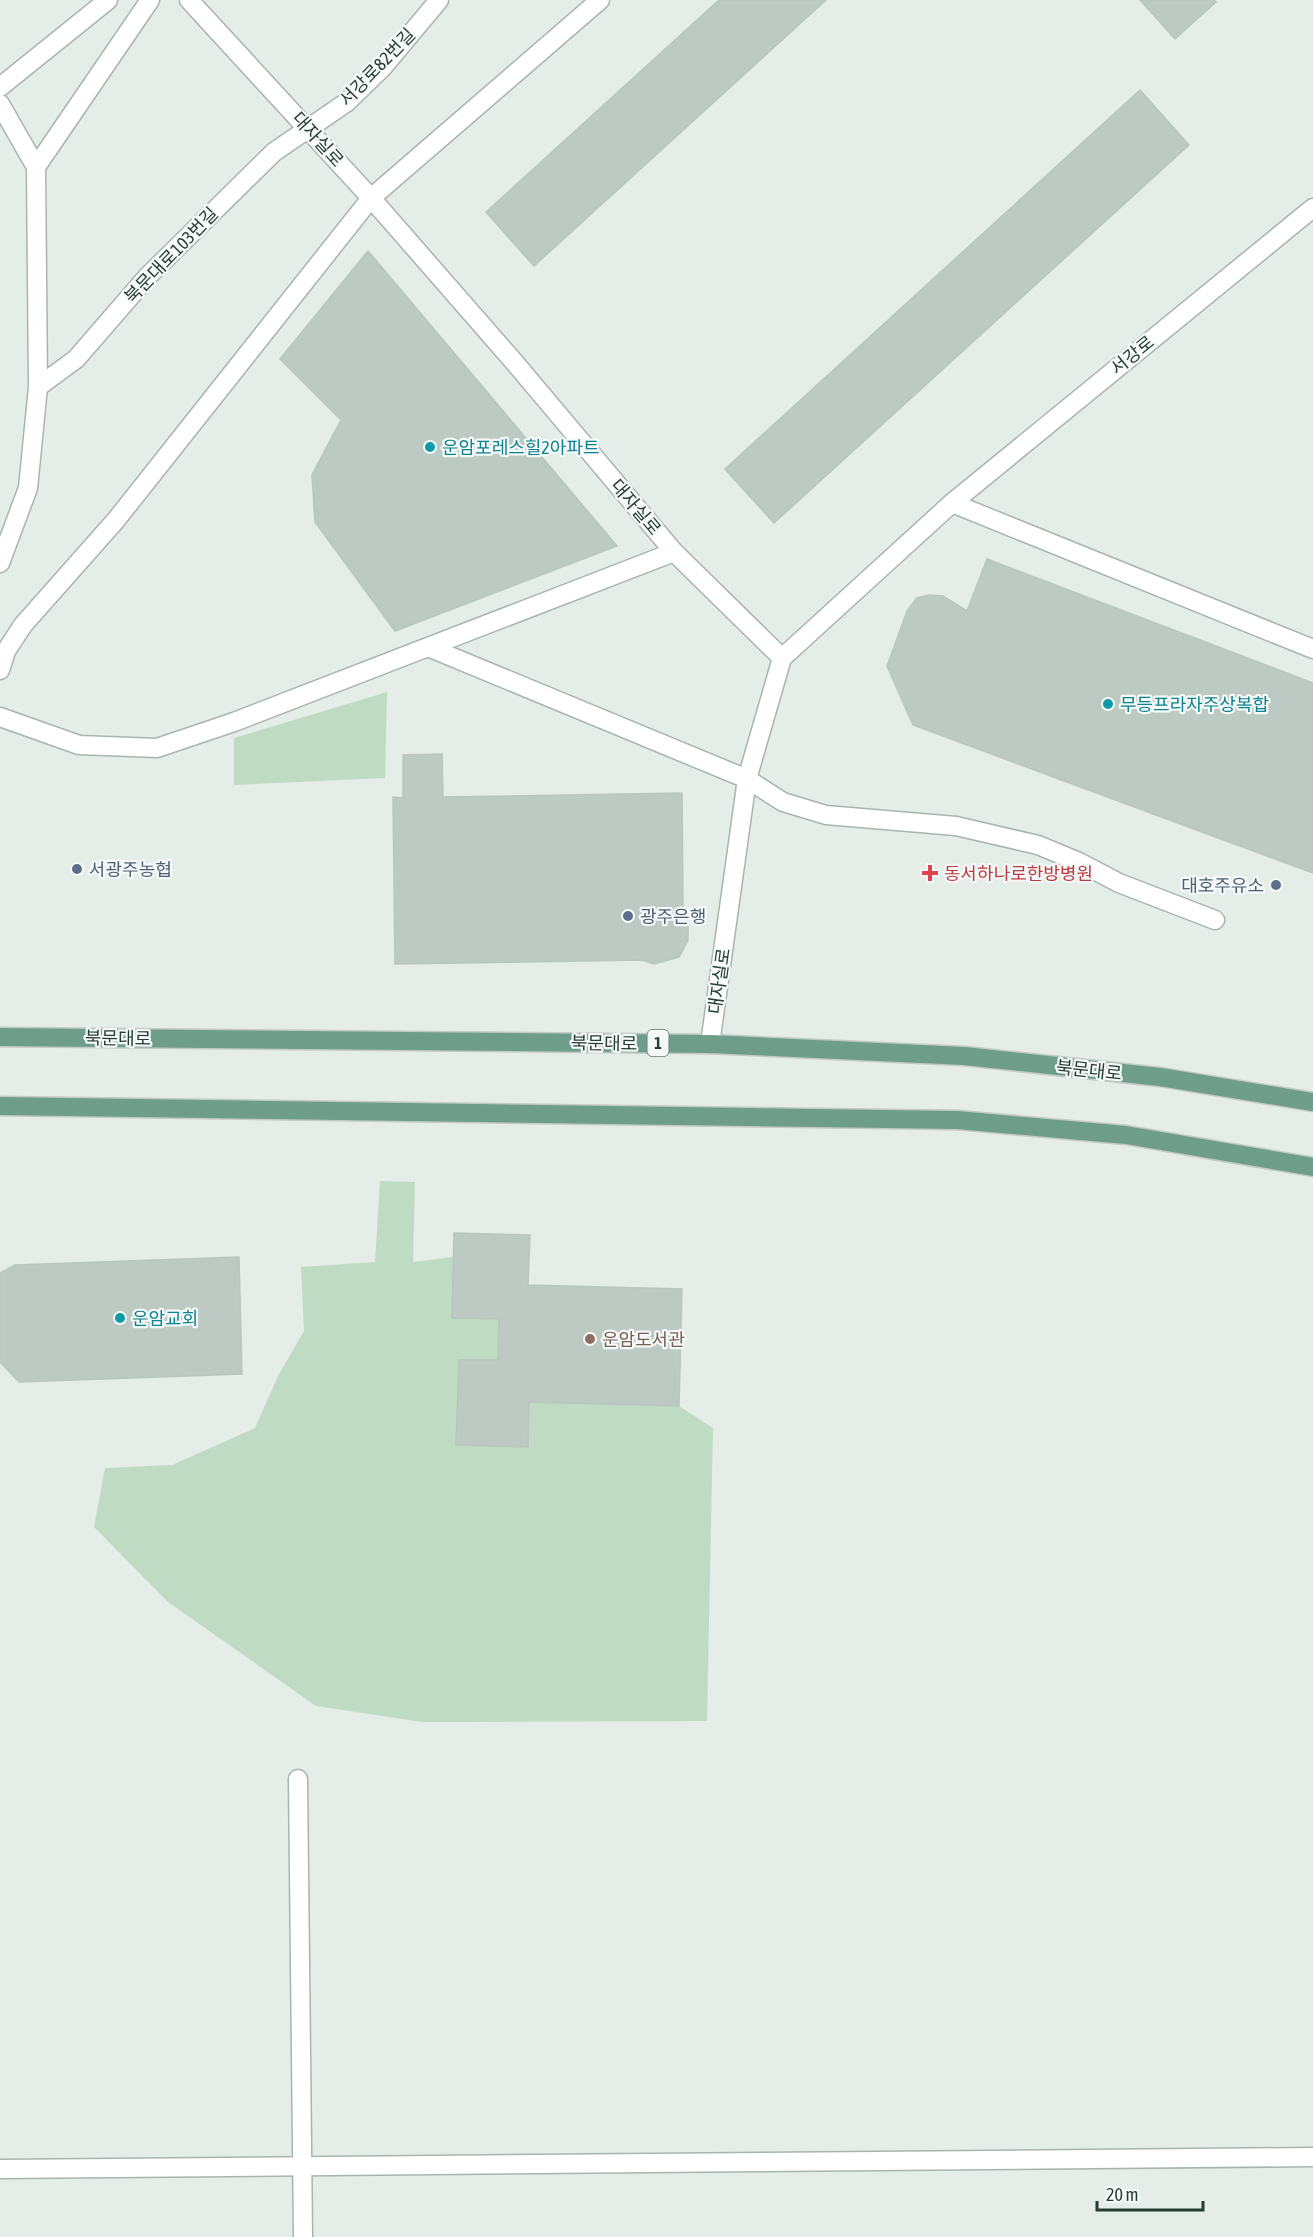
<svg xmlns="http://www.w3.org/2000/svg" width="1313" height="2237" font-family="'Asap Condensed','Noto Sans KR',sans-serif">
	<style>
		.green { fill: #c0dbc3 }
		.building { fill: #bdcac3; stroke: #b8c6be; stroke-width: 1.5 }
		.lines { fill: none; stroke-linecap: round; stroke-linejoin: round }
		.service-casing { stroke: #a8b5ae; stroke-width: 21 }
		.minor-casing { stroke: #a8b5ae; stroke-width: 21 }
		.primary-casing { stroke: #c2c9c6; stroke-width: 21 }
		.service { stroke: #fff; stroke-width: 18 }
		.minor { stroke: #fff; stroke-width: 18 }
		.primary { stroke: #6e9e89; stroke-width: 18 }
		.culture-dot { fill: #0f9aa8; stroke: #f5f9f7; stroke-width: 2 }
		.service-dot { fill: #5c6f8a; stroke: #f5f9f7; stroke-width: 2 }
		.health-dot { fill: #e0444e; stroke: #f5f9f7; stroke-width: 2 }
		.education-dot { fill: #8d6e63; stroke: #f5f9f7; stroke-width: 2 }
		.labels { text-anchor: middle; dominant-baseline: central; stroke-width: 4.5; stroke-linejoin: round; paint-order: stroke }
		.shield { fill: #f5f9f7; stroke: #64756e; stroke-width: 1.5 }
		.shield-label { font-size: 16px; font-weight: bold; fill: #263d33 }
		.street-label { font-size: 18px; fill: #263d33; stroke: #f5f9f7 }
		.culture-label { font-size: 18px; fill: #0d838f; stroke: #f5f9f7; text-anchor: start }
		.service-label { font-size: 18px; fill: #4e5e75; stroke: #f5f9f7; text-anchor: start }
		.health-label { font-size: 18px; fill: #be3a42; stroke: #f5f9f7; text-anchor: start }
		.education-label { font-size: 18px; fill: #785e54; stroke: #f5f9f7; text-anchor: start }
	</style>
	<rect width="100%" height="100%" fill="#e5ede8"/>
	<path class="green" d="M387,692L385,778L234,785V738Z
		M380,1181L415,1182L413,1262L453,1257L499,1319L498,1360H459L456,1445L528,1446L529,1402L679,1406L713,1428L707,1721L422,1722L316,1706L168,1602L94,1527L105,1468L172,1465L255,1428L278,1376L304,1331L301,1267L375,1262Z"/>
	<path class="building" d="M719,0H826L534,266L486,212Z
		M1140,0H1214L1216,2L1175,39Z
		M1140,90L1189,145L774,523L725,469Z
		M368,251L617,546L395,631L315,522L312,475L341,420L280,359Z
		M987,559L1313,683V873L913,725L887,666L907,611L917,598L929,595L943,596L967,611Z
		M442,754L443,797L682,793L683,909L688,923V940L679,957L654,964L642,960L395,964L393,797L403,798V755Z
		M454,1233L530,1235L528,1285L682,1289L679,1406L529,1402L528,1447L456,1445L459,1360H498L499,1319L452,1318Z
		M239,1257L242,1374L19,1382L0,1362V1273L15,1265Z"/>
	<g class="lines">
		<defs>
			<path id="service" d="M747,779L783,802L826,815L956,826L1038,845L1079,862L1119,883L1215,920
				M298,1779L303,2237"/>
			<path id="minor" d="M189,0L371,198L515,363L674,552L782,658L747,779L710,1044
				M0,87L108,0
				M0,104L36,167L38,387L28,488L0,563
				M36,167L150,0
				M38,387L76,359L148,276L274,152L347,102L383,67L439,0
				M952,503L1313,649
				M428,647L747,779
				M782,658L952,503L1313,208
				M0,670L6,651L23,625L116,520L371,198L600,0
				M0,717L79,745L157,748L234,722L674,552
				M0,2169L1313,2157"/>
			<path id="primary" d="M0,1037L710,1044L964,1056L1160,1077L1313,1102
				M0,1106L957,1120L1126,1135L1313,1167"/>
		</defs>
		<use href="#service" class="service-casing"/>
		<use href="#minor" class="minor-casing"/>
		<use href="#primary" class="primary-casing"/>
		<use href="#service" class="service"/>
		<use href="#minor" class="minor"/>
		<use href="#primary" class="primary"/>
	</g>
	<g class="culture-dot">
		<circle cx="430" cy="447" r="6"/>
		<circle cx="1108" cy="704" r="6"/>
		<circle cx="120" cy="1318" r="6"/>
	</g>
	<g class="service-dot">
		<circle cx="77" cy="869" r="6"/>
		<circle cx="1276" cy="885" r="6"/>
		<circle cx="628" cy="916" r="6"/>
	</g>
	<path class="health-dot" d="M927 864h6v6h6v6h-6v6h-6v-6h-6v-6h6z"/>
	<circle class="education-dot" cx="590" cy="1339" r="6"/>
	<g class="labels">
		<rect class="shield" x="647.5" y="1030" width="21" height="26" rx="4.5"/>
		<g class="shield-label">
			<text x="658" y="1043">1</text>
		</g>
		<g class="street-label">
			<text transform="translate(377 67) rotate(-46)">서강로82번길</text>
			<text transform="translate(318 139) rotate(48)">대자실로</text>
			<text transform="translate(171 255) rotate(-46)">북문대로103번길</text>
			<text transform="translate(1132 355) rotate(-39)">서강로</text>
			<text transform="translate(636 507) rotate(50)">대자실로</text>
			<text transform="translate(719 981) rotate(-82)">대자실로</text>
			<text transform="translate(118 1038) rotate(1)">북문대로</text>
			<text transform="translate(604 1043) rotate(1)">북문대로</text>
			<text transform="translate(1089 1070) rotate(6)">북문대로</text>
		</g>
		<g class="culture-label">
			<text x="442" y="447">운암포레스힐2아파트</text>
			<text x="1120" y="704">무등프라자주상복합</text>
			<text x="132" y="1318">운암교회</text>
		</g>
		<g class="service-label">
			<text x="89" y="869">서광주농협</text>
			<text x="1264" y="885" text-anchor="end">대호주유소</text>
			<text x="640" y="916">광주은행</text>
		</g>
		<g class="health-label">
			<text x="944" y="873">동서하나로한방병원</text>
		</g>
		<g class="education-label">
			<text x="602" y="1339">운암도서관</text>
		</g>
	</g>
	<path d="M1097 2201v9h106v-9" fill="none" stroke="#263d33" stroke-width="3"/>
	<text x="1106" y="2201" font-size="18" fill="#263d33" stroke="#f5f9f7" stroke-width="4.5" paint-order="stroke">20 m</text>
</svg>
